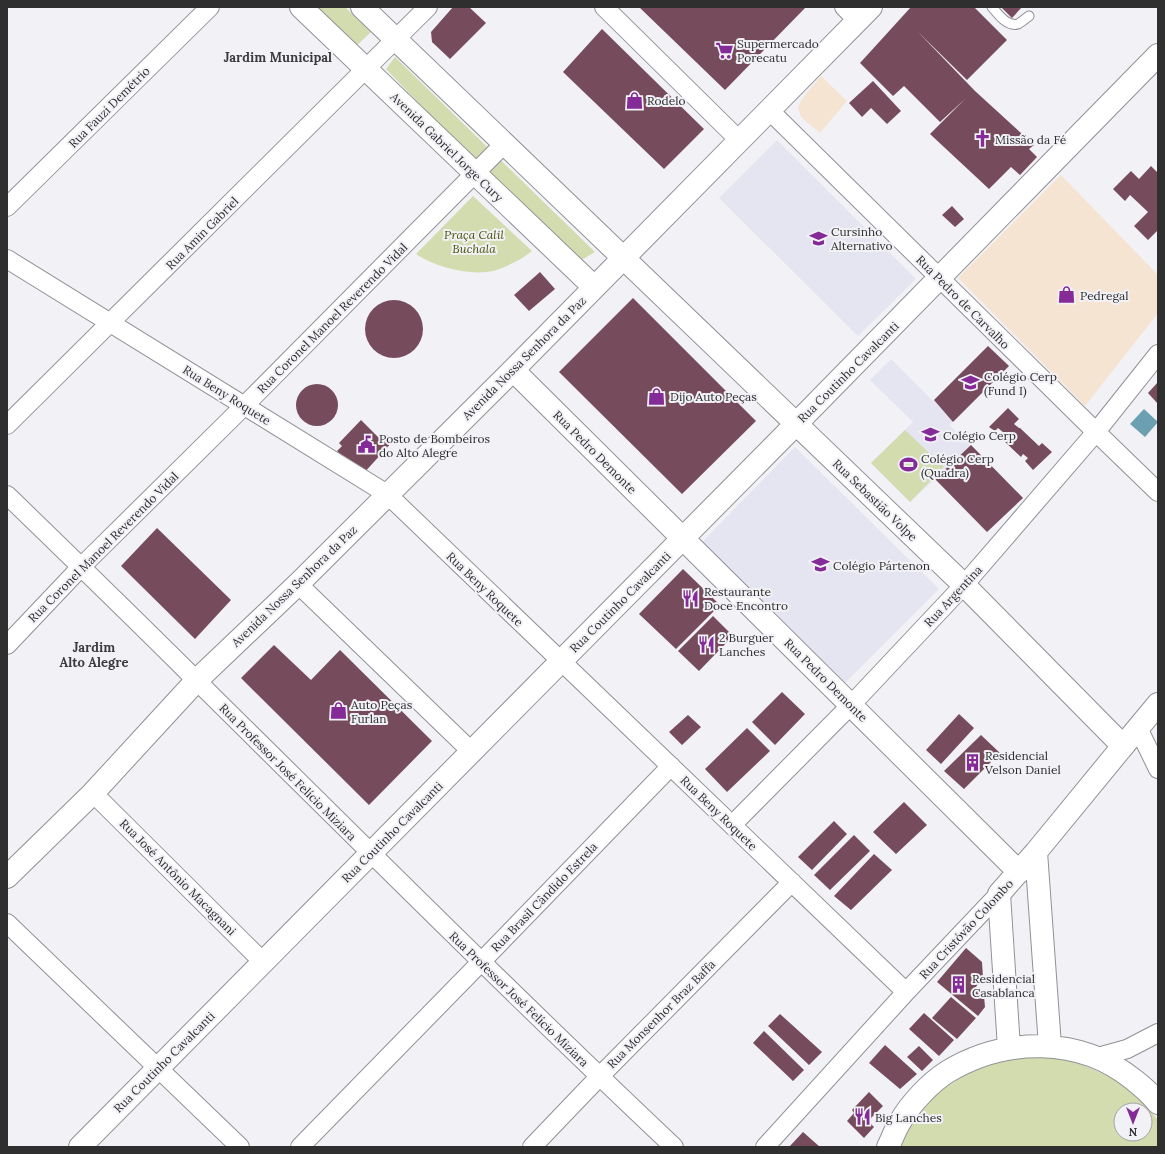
<svg xmlns="http://www.w3.org/2000/svg" width="1165" height="1154" font-family="Lora,serif">
	<style>
		.commercial { fill: #f6e4d3 }
		.built { fill: #e5e5f2 }
		.green { fill: #d2dcaf; fill-rule: evenodd }
		.water { fill: #6b9fb1 }
		.building { fill: #764c5d }
		.lines { fill: none; stroke-linecap: round; stroke-linejoin: round }
		.service-casing { stroke: #909195; stroke-width: 11 }
		.minor-casing { stroke: #909195; stroke-width: 20 }
		.tertiary-casing { stroke: #909195; stroke-width: 24 }
		.secondary-casing { stroke: #909195; stroke-width: 24 }
		.service { stroke: #fff; stroke-width: 9 }
		.minor { stroke: #fff; stroke-width: 18 }
		.tertiary { stroke: #fff; stroke-width: 22 }
		.secondary { stroke: #fff; stroke-width: 22 }
		.labels { text-anchor: middle; dominant-baseline: central; stroke-width: 4; stroke-linejoin: round; paint-order: stroke }
		.poi-label { font-size: 12px; fill: #2f2f30; stroke: #f1f1f6; text-anchor: start }
		.street-label { font-size: 12px; fill: #2f2f30; stroke: #f1f1f6 }
		.park-label { font-size: 12px; font-style: italic; fill: #485108; stroke: #f1f1f6 }
		.neighbourhood-label { font-size: 13px; font-weight: bold; fill: #3b3b3f; stroke: #f1f1f6 }
	</style>
	<rect width="100%" height="100%" fill="#f1f1f6"/>
	<path class="commercial" d="M821,76L847,101L820,133L801,117L798,107L802,99Z
		M1061,175L1158,275V313L1085,406L958,278Z"/>
	<path class="built" d="M777,140L916,279L858,336L719,198Z
		M988,346L1009,366L949,425L971,445L1023,498L987,532L935,479L910,502L871,463L913,422L870,380L891,359L933,401Z
		M795,447L939,589L845,683L702,542Z"/>
	<path class="green" d="M315,7H345L371,32L355,47Z
		M395,57L595,252L578,262L482,169L386,69Z
		M473,196L532,251C521,260 506,267 493,271C470,276 435,267 416,254Z
		M905,430L944,467L910,502L871,463Z
		M1044,1054L1079,1063L1116,1080L1141,1099L1158,1120V1147H899L917,1115L940,1091L972,1070L1009,1057ZM1121,1110H1145V1134H1121Z"/>
	<path class="water" d="M1144,409L1158,422L1145,437L1130,424Z"/>
	<path class="building" d="M453,7H469L486,23L450,59L432,42L431,32Z
		M639,7H806L725,90Z
		M911,7H974L1007,40L967,80L918,32L975,91L1034,145L1029,149L1037,157L1020,175L1011,167L989,189L930,134L965,99L940,122L904,86L893,96L860,63Z
		M1001,7H1022L1012,18Z
		M602,29L704,129L664,169L563,72Z
		M873,81L901,111L887,124L871,108L862,117L849,103Z
		M1151,166L1158,173V230L1148,240L1134,226L1148,212L1130,195L1125,201L1113,189L1131,171L1139,179Z
		M952,206L964,219L955,227L942,215Z
		M540,272L555,289L529,311L514,295Z
		M633,298L756,421L682,494L559,372Z
		M365 329a29 29 0 1 1 58 0a29 29 0 1 1-58 0Z
		M988,346L1009,366L953,422L934,400Z
		M1158,382V404L1148,393Z
		M296 405a21 21 0 1 1 42 0a21 21 0 1 1-42 0Z
		M1008,408L1019,419L1014,424L1019,428H1020L1039,446L1042,443L1052,452L1033,470L1025,461L1028,458L1023,454L1021,457L1003,440L1006,438L1003,435L1004,433L998,428L995,431L989,427Z
		M361,420L380,439L386,434L393,441L363,474L337,451L342,446L339,443Z
		M971,445L1023,498L987,532L935,479Z
		M157,528L231,600L195,639L121,566Z
		M683,569L720,605L676,649L639,614Z
		M713,616L733,636L699,671L678,651Z
		M274,645L311,680L340,650L432,741L369,805L241,678Z
		M782,692L805,714L775,745L752,722Z
		M959,714L974,728L941,764L926,750Z
		M688,715L701,727L682,745L669,732Z
		M747,728L770,751L727,792L705,769Z
		M981,735L1000,753L964,789L944,771Z
		M904,802L927,825L896,854L873,832Z
		M834,821L847,834L812,870L798,857Z
		M854,835L870,851L830,890L814,875Z
		M874,854L892,870L851,910L834,896Z
		M966,948L982,962L983,978L975,988L984,996L985,1007L978,1016L937,982Z
		M951,997L976,1018L957,1039L932,1018Z
		M924,1013L954,1040L939,1056L909,1029Z
		M780,1014L822,1052L809,1065L768,1026Z
		M764,1031L804,1070L793,1081L753,1043Z
		M885,1045L917,1074L900,1089L869,1063Z
		M919,1046L933,1060L922,1071L907,1057Z
		M869,1092L883,1106L868,1121L874,1127L864,1138L847,1121L854,1113L852,1110Z
		M803,1132L820,1147H789Z"/>
	<g class="lines">
		<defs>
			<path id="service" d="M992,7C998,14 1007,27 1018,24C1022,22 1026,18 1029,16"/>
			<path id="minor" d="M604,7L740,141
				M844,7L858,21
				M770,111L1096,432L1158,492
				M7,207L210,7
				M7,259L387,494L906,992
				M7,425L428,7
				M7,495C71,557 135,619 198,682C356,838 513,995 674,1147
				M298,584L472,752
				M7,645L81,567L244,406L504,144
				M1138,728L1158,769
				M93,793L263,962
				M732,825L851,705L964,585L1096,432L1158,354
				M7,923L240,1147
				M1098,1057L1127,1049L1158,1033
				M300,1147L481,962L671,766
				M532,1147L599,1077L792,882
				M765,1147L906,992L999,894"/>
			<path id="tertiary" d="M1123,746L1158,704"/>
			<path id="secondary" d="M301,7L594,287
				M362,7L964,585L1123,746L1036,852L999,894L1009,1048
				M513,370L1019,872
				M1036,852L1050,1046
				M7,877L93,793L197,680L298,584L513,370L871,7
				M80,1147L796,424L1158,55
				M888,1147C892,1139 895,1130 900,1122C910,1104 930,1083 947,1072C1005,1037 1080,1036 1134,1080C1143,1087 1151,1094 1158,1103"/>
		</defs>
		<use href="#service" class="service-casing"/>
		<use href="#minor" class="minor-casing"/>
		<use href="#tertiary" class="tertiary-casing"/>
		<use href="#secondary" class="secondary-casing"/>
		<use href="#service" class="service"/>
		<use href="#minor" class="minor"/>
		<use href="#tertiary" class="tertiary"/>
		<use href="#secondary" class="secondary"/>
	</g>
	<defs>
		<symbol id="supermarket-bare" viewBox="-9 -9 18 18"><path d="M-6-5.5h2.5l.6 2H6L4.5 2H-2.5L-4.4-4H-6ZM-1.5 3.2a1.3 1.3 0 1 0 .1 0ZM3 3.2a1.3 1.3 0 1 0 .1 0Z" fill="#842b98" stroke="#f1f1f6" stroke-width="2.5" paint-order="stroke"/></symbol>
		<symbol id="shop-bare" viewBox="-9 -9 18 18"><path d="M-5-2.5h2.3a2.7 3.5 0 0 1 5.4 0H5L5.5 6h-11ZM-1.5-2.5h3a1.5 2.3 0 0 0-3 0Z" fill="#842b98" stroke="#f1f1f6" stroke-width="2.5" paint-order="stroke"/></symbol>
		<symbol id="church-bare" viewBox="-9 -9 18 18"><path d="M-1.2-6h2.4v3.5h3.3v2.4h-3.3V6h-2.4V-.1h-3.3v-2.4h3.3Z" fill="#842b98" stroke="#f1f1f6" stroke-width="2.5" paint-order="stroke"/></symbol>
		<symbol id="school-bare" viewBox="-9 -9 18 18"><path d="M0-5L7-2L0 1L-7-2ZM-4 1L0 2.5L4 1V4Q0 6-4 4Z" fill="#842b98" stroke="#f1f1f6" stroke-width="2.5" paint-order="stroke"/></symbol>
		<symbol id="civic-bare" viewBox="-9 -9 18 18"><path d="M-.6-6.5H3V-4.5H.6V-3L4-1V1h2V6H-6V1h2V-1L-.6-3ZM-1.2 2.5V6h2.4V2.5Z" fill="#842b98" stroke="#f1f1f6" stroke-width="2.5" paint-order="stroke"/></symbol>
		<symbol id="stadium-bare" viewBox="-9 -9 18 18"><path d="M0-5a6.5 5 0 1 0 0 10a6.5 5 0 1 0 0-10ZM-3.5-1.8h7v3.6h-7Z" fill="#842b98" stroke="#f1f1f6" stroke-width="2.5" paint-order="stroke"/></symbol>
		<symbol id="restaurant-bare" viewBox="-9 -9 18 18"><path d="M-5-6h1v4h1v-4h1v4h1v-4h1v5L-1.5 .5V6h-2V.5L-5-1ZM5-6V6H3V1.5H1.5Q1.5-4 5-6Z" fill="#842b98" stroke="#f1f1f6" stroke-width="2.5" paint-order="stroke"/></symbol>
		<symbol id="building-bare" viewBox="-9 -9 18 18"><path d="M-4-6H4V6H1V3H-1V6H-4ZM-2.5-4.3h1.7v1.8h-1.7ZM.8-4.3h1.7v1.8H.8ZM-2.5-1h1.7V.8h-1.7ZM.8-1h1.7V.8H.8Z" fill="#842b98" stroke="#f1f1f6" stroke-width="2.5" paint-order="stroke"/></symbol>
	</defs>
	<g fill-rule="evenodd">
		<use href="#supermarket-bare" x="712" y="38" width="25" height="25"/>
		<use href="#shop-bare" x="622" y="88" width="25" height="25"/>
		<use href="#church-bare" x="970" y="126" width="25" height="25"/>
		<use href="#school-bare" x="806" y="226" width="25" height="25"/>
		<use href="#shop-bare" x="1054" y="282" width="25" height="25"/>
		<use href="#school-bare" x="958" y="370" width="25" height="25"/>
		<use href="#shop-bare" x="644" y="384" width="25" height="25"/>
		<use href="#school-bare" x="918" y="422" width="25" height="25"/>
		<use href="#civic-bare" x="354" y="432" width="25" height="25"/>
		<use href="#stadium-bare" x="896" y="452" width="25" height="25"/>
		<use href="#school-bare" x="808" y="552" width="25" height="25"/>
		<use href="#restaurant-bare" x="678" y="586" width="25" height="25"/>
		<use href="#restaurant-bare" x="694" y="632" width="25" height="25"/>
		<use href="#shop-bare" x="326" y="698" width="25" height="25"/>
		<use href="#building-bare" x="960" y="750" width="25" height="25"/>
		<use href="#building-bare" x="946" y="972" width="25" height="25"/>
		<use href="#restaurant-bare" x="850" y="1104" width="25" height="25"/>
	</g>
	<g class="labels">
		<g class="poi-label">
			<text x="737" y="43">Supermercado<tspan x="737" dy="14">Porecatu</tspan></text>
			<text x="647" y="100">Rodelo</text>
			<text x="995" y="139">Missão da Fé</text>
			<text x="831" y="231">Cursinho<tspan x="831" dy="14">Alternativo</tspan></text>
			<text x="1080" y="295">Pedregal</text>
			<text x="984" y="376">Colégio Cerp<tspan x="984" dy="14">(Fund I)</tspan></text>
			<text x="670" y="396">Dijo Auto Peças</text>
			<text x="943" y="435">Colégio Cerp</text>
			<text x="379" y="438">Posto de Bombeiros<tspan x="379" dy="14">do Alto Alegre</tspan></text>
			<text x="921" y="458">Colégio Cerp<tspan x="921" dy="14">(Quadra)</tspan></text>
			<text x="833" y="565">Colégio Pártenon</text>
			<text x="704" y="591">Restaurante<tspan x="704" dy="14">Doce Encontro</tspan></text>
			<text x="719" y="637">2 Burguer<tspan x="719" dy="14">Lanches</tspan></text>
			<text x="351" y="704">Auto Peças<tspan x="351" dy="14">Furlan</tspan></text>
			<text x="985" y="755">Residencial<tspan x="985" dy="14">Velson Daniel</tspan></text>
			<text x="972" y="978">Residencial<tspan x="972" dy="14">Casablanca</tspan></text>
			<text x="875" y="1117">Big Lanches</text>
		</g>
		<g class="street-label">
			<text transform="translate(109 107) rotate(-45)">Rua Fauzi Demétrio</text>
			<text transform="translate(447 147) rotate(44)">Avenida Gabriel Jorge Cury</text>
			<text transform="translate(202 233) rotate(-45)">Rua Amin Gabriel</text>
			<text transform="translate(963 302) rotate(45)">Rua Pedro de Carvalho</text>
			<text transform="translate(332 318) rotate(-45)">Rua Coronel Manoel Reverendo Vidal</text>
			<text transform="translate(524 358) rotate(-45)">Avenida Nossa Senhora da Paz</text>
			<text transform="translate(848 372) rotate(-45)">Rua Coutinho Cavalcanti</text>
			<text transform="translate(227 395) rotate(32)">Rua Beny Roquete</text>
			<text transform="translate(595 452) rotate(45)">Rua Pedro Demonte</text>
			<text transform="translate(875 500) rotate(44)">Rua Sebastião Volpe</text>
			<text transform="translate(103 547) rotate(-45)">Rua Coronel Manoel Reverendo Vidal</text>
			<text transform="translate(294 586) rotate(-44)">Avenida Nossa Senhora da Paz</text>
			<text transform="translate(485 589) rotate(44)">Rua Beny Roquete</text>
			<text transform="translate(953 596) rotate(-47)">Rua Argentina</text>
			<text transform="translate(620 602) rotate(-45)">Rua Coutinho Cavalcanti</text>
			<text transform="translate(826 680) rotate(45)">Rua Pedro Demonte</text>
			<text transform="translate(288 772) rotate(45)">Rua Professor José Felício Miziara</text>
			<text transform="translate(719 813) rotate(44)">Rua Beny Roquete</text>
			<text transform="translate(392 832) rotate(-45)">Rua Coutinho Cavalcanti</text>
			<text transform="translate(178 877) rotate(45)">Rua José Antônio Macagnani</text>
			<text transform="translate(544 897) rotate(-46)">Rua Brasil Cândido Estrela</text>
			<text transform="translate(966 929) rotate(-47)">Rua Cristóvão Colombo</text>
			<text transform="translate(519 999) rotate(44)">Rua Professor José Felício Miziara</text>
			<text transform="translate(661 1014) rotate(-45)">Rua Monsenhor Braz Baffa</text>
			<text transform="translate(164 1062) rotate(-45)">Rua Coutinho Cavalcanti</text>
		</g>
		<g class="park-label">
			<text x="474" y="234">Praça Calil<tspan x="474" dy="14">Buchala</tspan></text>
		</g>
		<g class="neighbourhood-label">
			<text x="278" y="57">Jardim Municipal</text>
			<text x="94" y="647">Jardim<tspan x="94" dy="15">Alto Alegre</tspan></text>
		</g>
	</g>
	<rect width="1165" height="1154" fill="none" stroke="#2f2f30" stroke-width="16"/>
	<g transform="translate(1133 1122) rotate(180)"><circle r="19" fill="#f1f1f6" stroke="#a3a3a7"/>
	<path d="M0-3L7 15L0 10L-7 15Z" fill="#842b98"/>
	<text y="-6" font-size="11" font-weight="bold" text-anchor="middle" fill="#2f2f30">N</text>
	</g>
</svg>
